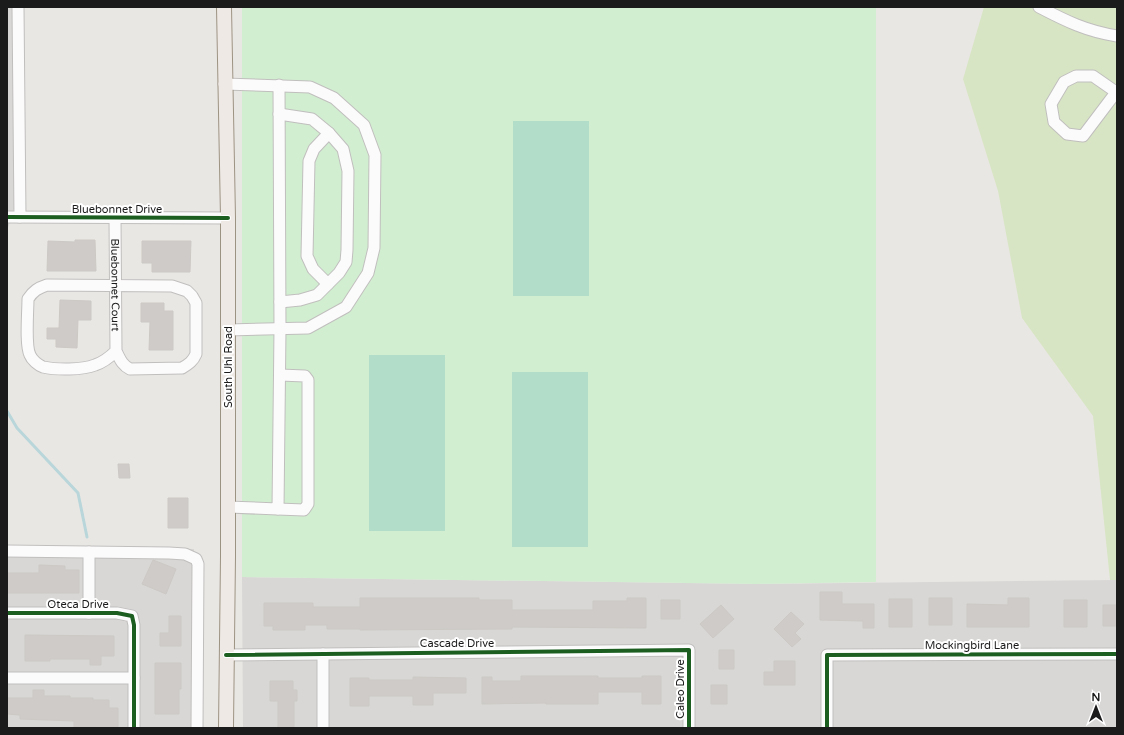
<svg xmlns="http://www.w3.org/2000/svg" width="1124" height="735" font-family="'Varela Round',sans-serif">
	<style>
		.residential { fill: #d8d7d5 }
		.grass { fill: #d8e5c4 }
		.park { fill: #d2eed1 }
		.pitch { fill: #b2ddc8 }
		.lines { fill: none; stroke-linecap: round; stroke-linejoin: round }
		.stream { stroke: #b9d6da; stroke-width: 3 }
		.building { fill: #cecbc9; stroke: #ccc9c5 }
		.minor-casing { stroke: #c0bfbe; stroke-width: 13 }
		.major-casing { stroke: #9d9383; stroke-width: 16 }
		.minor { stroke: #fcfbfb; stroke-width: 11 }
		.major { stroke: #eee9e4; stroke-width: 14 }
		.cycleway-casing { stroke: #fff; stroke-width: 6 }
		.cycleway { stroke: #1b5e20; stroke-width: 4 }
		.labels { text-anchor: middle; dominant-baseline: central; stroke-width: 4; stroke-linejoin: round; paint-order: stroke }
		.street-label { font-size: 11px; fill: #1b1b1b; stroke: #fff }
	</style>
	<rect width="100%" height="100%" fill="#e9e7e4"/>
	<path class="residential" d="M7,7H12L14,209L7,231Z
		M7,547L194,549L196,728H7Z
		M242,577L756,584L1117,580V728H243Z"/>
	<path class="grass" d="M984,7H1117V580H1110L1093,416L1022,318L998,191L963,79Z"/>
	<path class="park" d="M242,7H876V582L756,584L242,577Z"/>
	<path class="pitch" d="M513,121H589V296H513Z
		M369,355H445V531H369Z
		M512,372H588V547H512Z"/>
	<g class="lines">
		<path class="stream" d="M7,411L17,428L78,493L87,537"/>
	</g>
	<path class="building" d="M75,240H95L96,271H47L48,241L75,242Z
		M142,241H191L190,272H152V263H142Z
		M60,300L91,301V320H78L77,348L56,347V339H47V328H59Z
		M141,303H164V311H173V350H149L150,322H141Z
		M118,464H129L130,478H119Z
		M168,498H188V528H168Z
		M153,560L176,569L166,594L142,584Z
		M39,565L65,566V570H79V593H7V573H39Z
		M820,592H842V604H874V628H863V621L820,620Z
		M360,598H479V600H512V610H593V601H627V598H646V628L512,627V629L360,630V629H327V625H305V630H273V626H264V603H313V607H360Z
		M929,598H952V625H929Z
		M1008,598H1029V627H967V604L1008,605Z
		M889,599H912V627H889Z
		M661,600H680V619H661Z
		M1064,600H1087V627H1064Z
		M721,605L734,619L713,638L700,624Z
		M1103,605H1117V626H1103Z
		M791,612L804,624L795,633L801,639L792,647L774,629Z
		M169,616H181V646H160V633H169Z
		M25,635L114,636V656H101V665H90V659H50V661H25Z
		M719,650H734V669H719Z
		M774,661H795V685H764V672H774Z
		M155,663H181V689H179V714H155Z
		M521,676H598V678H642V676H661V704H642V692H598V704H546V703L482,704V677H492V681H521Z
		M413,677L466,678V693H433V705H413V696H369V706H350V678H369V680H413Z
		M270,681H293V690H297V701H294V728H278V701H270Z
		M711,685H727V704H711Z
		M33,690H44V696H70V698H93V700H109V708H118V728L74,727V721L20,719V715L7,714V698H33Z"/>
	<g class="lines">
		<defs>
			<g id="minor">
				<path d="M18,7L20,217"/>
				<path d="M1039,7C1066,21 1086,31 1117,36"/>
				<path d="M224,84L310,87L334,98L364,125L375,155L374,248L368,273L346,307L308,328L228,330"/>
				<path d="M1116,92L1093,76H1076L1064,82L1051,104L1054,122L1067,134L1083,136L1117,91"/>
				<path d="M279,114L312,119L329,133L343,149L348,171L347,250L346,262L339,273L317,295L300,300L280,302"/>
				<path d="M7,217L228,218"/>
				<path id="s1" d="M115,218L116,351C120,359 122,365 130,369L182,368C189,364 193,361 196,354V303L192,296L187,291L172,286L47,285C38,288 33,291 28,299C28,312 25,345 30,355C32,360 38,365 43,367C57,370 82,370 95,365C104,362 110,357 116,351"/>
				<path d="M328,284L313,269L307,256L309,161L314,149L329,133"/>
				<path d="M228,507L278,509L280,329L279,85"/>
				<path d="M278,509L304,510L308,504V380L305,376L280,375"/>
				<path d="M7,551L169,553L185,554L196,559L198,564L197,728"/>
				<path d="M7,613H117L132,616L134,625V728"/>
				<path d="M89,613V552"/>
				<path d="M226,655L689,650V728"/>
				<path d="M7,678H134"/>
				<path d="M323,728V654"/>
				<path d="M827,728V655L1117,654"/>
			</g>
			<path id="major" d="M224,7L228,218V556L226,728"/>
		</defs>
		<use href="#minor" class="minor-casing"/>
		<use href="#major" class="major-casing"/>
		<use href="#minor" class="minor"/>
		<use href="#major" class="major"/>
		<defs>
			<path id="cycleway" d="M7,217L228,218
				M7,613H117L132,616L134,625V728
				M226,655L689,650V728
				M827,728V655L1117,654"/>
		</defs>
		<use href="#cycleway" class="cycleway-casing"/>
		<use href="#cycleway" class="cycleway"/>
	</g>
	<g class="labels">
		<g class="street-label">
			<text x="117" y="209">Bluebonnet Drive</text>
			<text stroke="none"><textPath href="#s1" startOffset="67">Bluebonnet Court</textPath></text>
			<text transform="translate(228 367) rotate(-90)">South Uhl Road</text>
			<text x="78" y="604">Oteca Drive</text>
			<text x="457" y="643">Cascade Drive</text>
			<text x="972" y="645">Mockingbird Lane</text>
			<text transform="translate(680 689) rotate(-90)">Caleo Drive</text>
		</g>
	</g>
	<rect width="1124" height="735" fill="none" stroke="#1b1b1b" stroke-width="16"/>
	<g transform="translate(1096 707)" stroke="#ffffff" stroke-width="3" paint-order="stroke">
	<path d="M0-3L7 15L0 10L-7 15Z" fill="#1b1b1b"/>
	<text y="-6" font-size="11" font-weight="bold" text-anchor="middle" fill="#1b1b1b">N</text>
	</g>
</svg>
